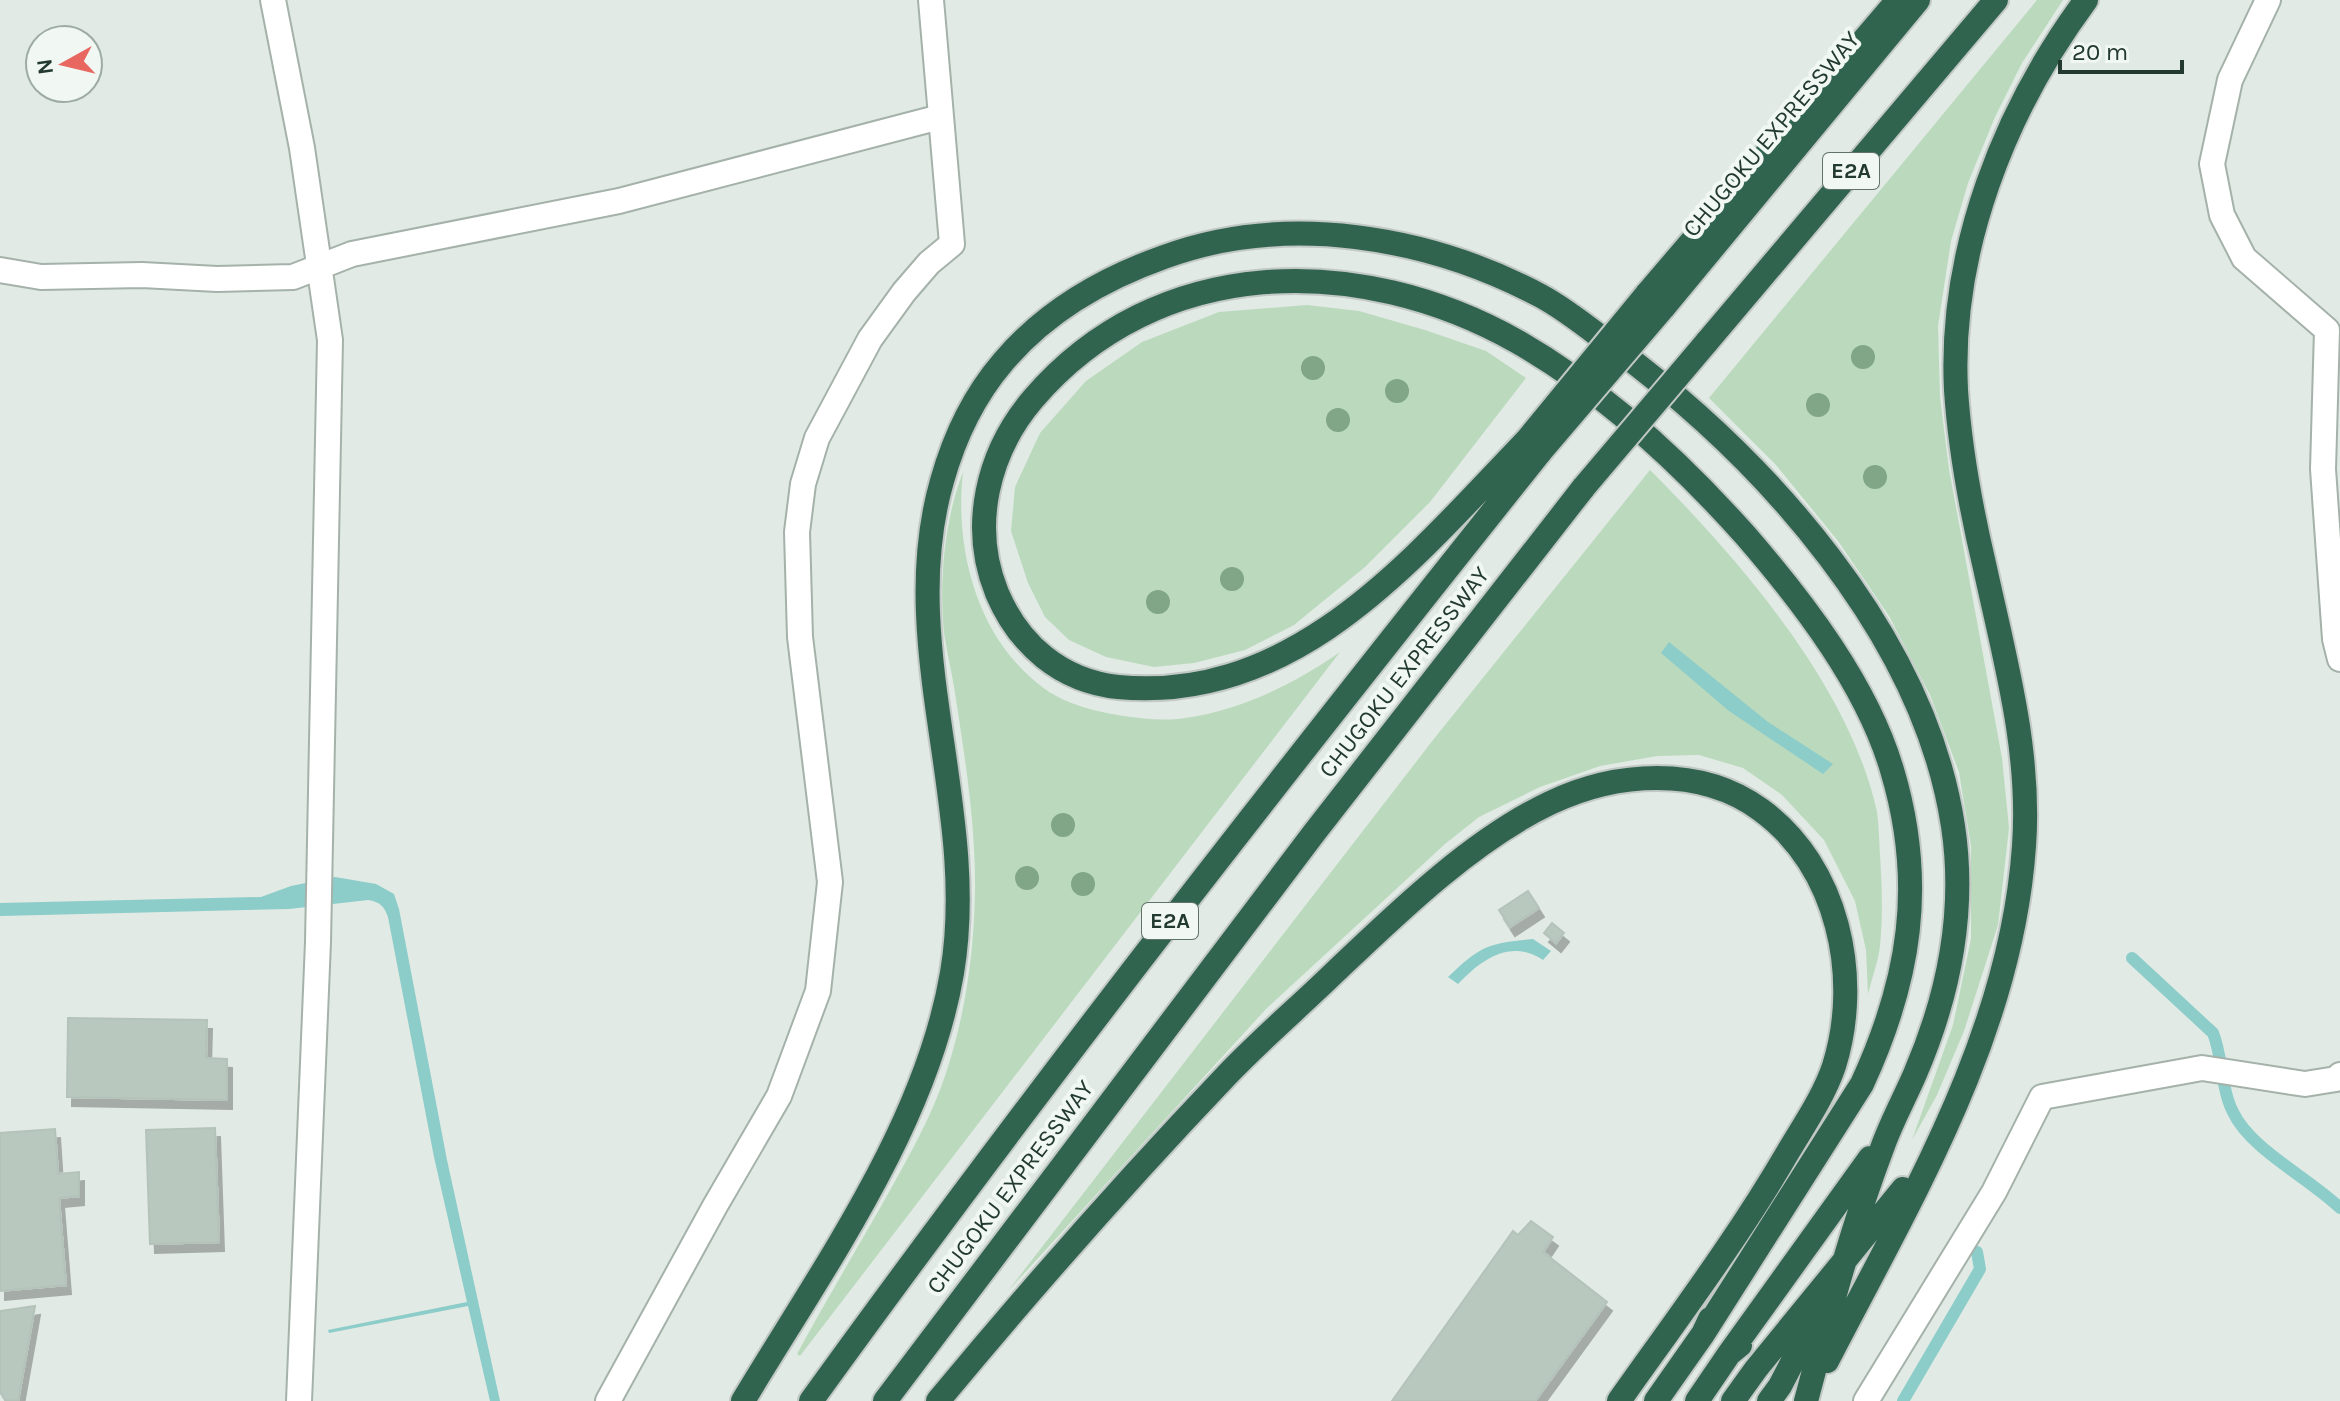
<svg xmlns="http://www.w3.org/2000/svg" width="2340" height="1401" font-family="Karla,sans-serif">
	<style>
		.green { fill: #bbdabd }
		.water { fill: #8cccc9 }
		.lines { fill: none; stroke-linecap: round; stroke-linejoin: round }
		.stream { stroke: #8cccc9; stroke-width: 12 }
		.building { fill: #b9c8bf; stroke: #b4c3ba; stroke-width: 2; filter: url(#shadow) }
		.minor-casing { stroke: #a4b2aa; stroke-width: 28 }
		.motorway-casing { stroke: #c1c8c5; stroke-width: 28 }
		.minor { stroke: #fff; stroke-width: 24 }
		.motorway { stroke: #31644f; stroke-width: 24 }
		.motorway-bridge-casing { stroke: #c1c8c5; stroke-width: 28; stroke-linecap: butt }
		.motorway-bridge { stroke: #31644f; stroke-width: 24 }
		.tree { fill: #80a587 }
		.labels { text-anchor: middle; dominant-baseline: central; stroke-width: 8; stroke-linejoin: round; paint-order: stroke }
		.shield { fill: #f1f7f3; stroke: #60736a; stroke-width: 2 }
		.shield-label { font-size: 22px; font-weight: bold; fill: #223a2f }
		.street-label { font-size: 24px; fill: #223a2f; stroke: #f1f7f3 }
	</style>
	<defs>
		<filter id="shadow"><feDropShadow dx="5" dy="9" stdDeviation="0" flood-color="#0004"/></filter>
	</defs>
	<rect width="100%" height="100%" fill="#e1eae4"/>
	<path class="green" d="M2037,0H2063L2022,63L1995,117L1968,183L1951,241L1938,326L1940,397L1949,469L2002,758L2009,828L1998,925L1964,1031L1937,1095L1912,1140L1953,1025L1971,939V846L1959,772L1930,695L1889,616L1838,541L1776,465L1709,398Z
		M1307,305L1359,311L1425,330L1486,351L1526,378L1430,502L1365,567L1294,625L1245,650L1194,663L1154,667L1106,657L1069,640L1045,617L1028,583L1011,531L1015,487L1040,433L1086,381L1142,342L1219,312Z
		M1650,470C1739,559 1850,687 1877,812C1879,826 1879,841 1880,855C1882,885 1883,916 1880,946C1878,962 1872,978 1868,994L1866,950L1855,901L1824,840L1782,795L1743,768L1699,755L1657,756L1600,766L1540,787L1479,817L1445,844L1266,1009L1008,1291L1433,740Z
		M963,472C954,551 978,641 1045,689C1067,705 1098,712 1124,716C1143,719 1166,721 1185,718C1241,710 1294,684 1340,652L800,1356L797,1354C828,1297 861,1242 893,1185C912,1150 932,1115 945,1076C965,1017 974,954 975,892C976,826 965,758 955,693C952,673 947,653 944,633C939,582 944,521 963,472Z"/>
	<path class="water" d="M1669,642L1768,722L1833,764L1823,774L1729,711L1661,653Z
		M335,877L376,884L394,894L399,909L447,1160L500,1401H490L468,1306L329,1333L328,1330L467,1302L434,1157L388,917C384,906 380,902 368,900L289,909L0,916V903L261,897L291,886Z
		M1533,939L1551,951L1543,960C1510,938 1481,960 1458,984L1448,977C1480,946 1488,943 1533,939Z"/>
	<g class="lines">
		<path class="stream" d="M2132,958L2213,1033C2223,1058 2221,1089 2233,1112C2250,1149 2309,1178 2340,1208
			M1903,1401L1980,1269L1977,1252"/>
	</g>
	<path class="building" d="M1528,891L1539,908L1510,927L1499,910Z
		M1552,923L1564,933L1556,943L1544,933Z
		M68,1018L207,1020L206,1058L227,1059V1100L67,1097Z
		M215,1128L219,1242L150,1244L146,1130Z
		M55,1129L58,1174L79,1172V1196L59,1198L66,1285L0,1291V1133Z
		M1531,1221L1553,1237L1543,1252L1607,1302L1535,1401H1392L1513,1231L1518,1235Z
		M35,1306L18,1401L5,1400L0,1392V1311Z"/>
	<g class="lines">
		<defs>
			<path id="minor" d="M273,0L302,148L330,340L318,942L299,1401
				M2268,0L2230,80L2212,164L2222,215L2244,258L2327,330L2323,469L2335,639L2340,659
				M0,270L41,277L142,275L217,279L293,277L352,254L619,201L940,117
				M608,1401L715,1206L779,1096L818,991L830,882L800,637L797,532L803,484L817,438L870,339L904,292L929,263L952,244L931,0
				M1866,1401L1994,1192L2042,1097L2202,1068L2305,1084L2336,1079L2340,1075"/>
			<path id="motorway" d="M1646,295L1898,0
				M1663,308L1918,0
				M1706,343L1996,0
				M1527,440C1415,556 1297,704 1118,687C1061,681 1019,645 997,593C970,527 987,453 1033,399C1157,254 1359,252 1518,342C1605,392 1680,462 1746,536C1803,602 1867,685 1892,770C1926,883 1910,980 1862,1084L1703,1334
				M1729,1354L1870,1158
				M1827,1361C1911,1198 2011,1034 2024,846C2031,751 2005,660 1985,568C1971,509 1960,451 1956,390C1949,251 2004,111 2086,0
				M743,1401C822,1269 926,1126 952,973C980,808 895,644 942,481C954,438 973,397 1003,362C1046,311 1102,279 1164,257C1286,212 1428,236 1541,296C1567,310 1591,330 1615,348C1765,459 1924,635 1953,826C1966,912 1949,995 1915,1074C1905,1097 1893,1119 1884,1143C1852,1227 1829,1314 1806,1401
				M811,1401C1045,1077 1292,763 1541,451
				M885,1401L1314,833L1584,487
				M938,1401C1030,1290 1126,1181 1226,1076C1260,1040 1299,1007 1335,972C1397,913 1472,840 1550,803C1615,772 1700,765 1761,810C1838,866 1862,977 1834,1066C1824,1096 1804,1125 1788,1152C1738,1238 1677,1319 1619,1401
				M1656,1401L1703,1334L1710,1319
				M1697,1401L1729,1354L1740,1345
				M1733,1401L1756,1369L1903,1189
				M1769,1401L1780,1386L1820,1309"/>
		</defs>
		<use href="#minor" class="minor-casing"/>
		<use href="#motorway" class="motorway-casing"/>
		<use href="#minor" class="minor"/>
		<use href="#motorway" class="motorway"/>
		<defs>
			<path id="motorway-bridge" d="M1527,440L1646,295
				M1541,451L1663,308
				M1584,487L1706,343"/>
		</defs>
		<use href="#motorway-bridge" class="motorway-bridge-casing"/>
		<use href="#motorway-bridge" class="motorway-bridge"/>
	</g>
	<g class="tree">
		<circle cx="1863" cy="357" r="12"/>
		<circle cx="1313" cy="368" r="12"/>
		<circle cx="1397" cy="391" r="12"/>
		<circle cx="1818" cy="405" r="12"/>
		<circle cx="1338" cy="420" r="12"/>
		<circle cx="1875" cy="477" r="12"/>
		<circle cx="1232" cy="579" r="12"/>
		<circle cx="1158" cy="602" r="12"/>
		<circle cx="1063" cy="825" r="12"/>
		<circle cx="1027" cy="878" r="12"/>
		<circle cx="1083" cy="884" r="12"/>
	</g>
	<g class="labels">
		<g class="shield">
			<rect x="1823" y="153" width="56" height="36" rx="6"/>
			<rect x="1142" y="903" width="56" height="36" rx="6"/>
		</g>
		<g class="shield-label">
			<text x="1851" y="171">E2A</text>
			<text x="1170" y="921">E2A</text>
		</g>
		<g class="street-label">
			<text transform="translate(1771 134) rotate(-50)">CHUGOKU EXPRESSWAY</text>
			<text transform="translate(1404 672) rotate(-52)">CHUGOKU EXPRESSWAY</text>
			<text transform="translate(1010 1187) rotate(-53)">CHUGOKU EXPRESSWAY</text>
		</g>
	</g>
	<g transform="translate(64 64) rotate(262)"><circle r="38" fill="#f1f7f3" stroke="#9eaba5" stroke-width="2"/>
	<path d="M0-6L14 30L0 20L-14 30Z" fill="#e86861"/>
	<text y="-12" font-size="22" font-weight="bold" text-anchor="middle" fill="#223a2f">N</text>
	</g>
	<path d="M2060 60v12h122v-12" fill="none" stroke="#223a2f" stroke-width="4"/>
	<text x="2072" y="60" font-size="24" fill="#223a2f" stroke="#f1f7f3" stroke-width="6" paint-order="stroke">20 m</text>
</svg>
